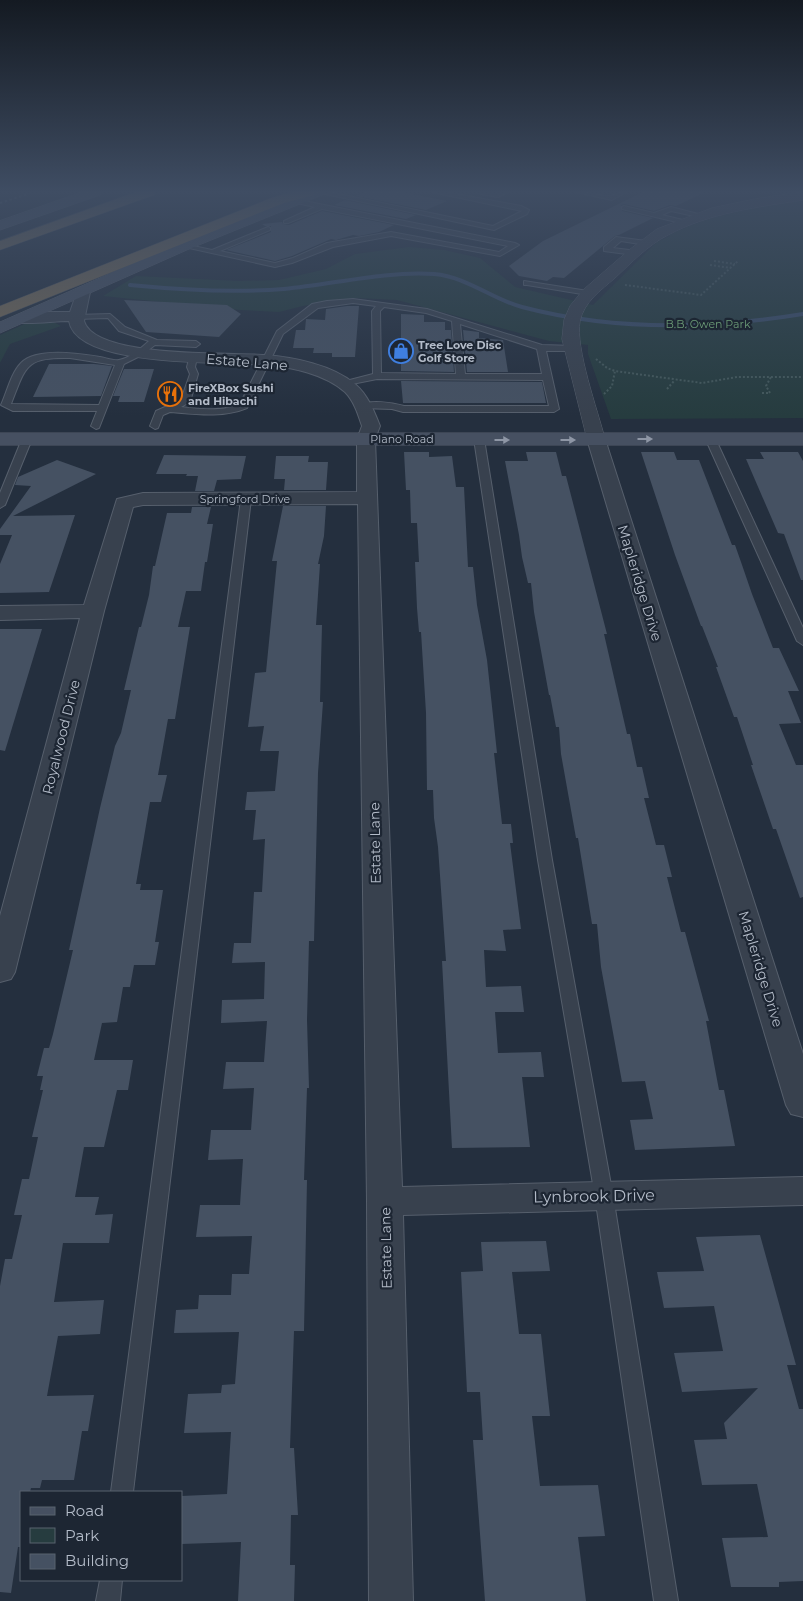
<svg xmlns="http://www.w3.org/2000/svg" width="803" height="1601" font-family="Montserrat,sans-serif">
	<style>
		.green { fill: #263c3f }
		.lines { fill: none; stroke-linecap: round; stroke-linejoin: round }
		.stream { stroke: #394c67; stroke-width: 4 }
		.building { fill: #455162 }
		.service-casing { stroke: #565f6c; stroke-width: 2 }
		.minor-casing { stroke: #565f6c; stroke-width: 2 }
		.tertiary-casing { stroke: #565f6c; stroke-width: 1 }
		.secondary-casing { stroke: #565f6c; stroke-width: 1 }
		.motorway-casing { stroke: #434c59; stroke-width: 1 }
		.path { stroke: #44595c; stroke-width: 2; stroke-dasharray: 2 2; stroke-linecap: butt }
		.service { fill: #38414e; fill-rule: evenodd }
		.minor { fill: #38414e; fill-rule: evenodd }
		.tertiary { fill: #38414e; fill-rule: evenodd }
		.secondary { fill: #465061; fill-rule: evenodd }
		.motorway { fill: #746855; fill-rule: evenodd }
		.rail { stroke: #5a6575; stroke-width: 2; stroke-dasharray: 2.5 2.5; stroke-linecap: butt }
		.oneway { fill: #8e96a5 }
		.labels { text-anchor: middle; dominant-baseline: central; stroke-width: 4.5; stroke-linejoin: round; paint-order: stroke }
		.far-park-label { font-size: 11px; fill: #6b9a76; stroke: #1d2633 }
		.far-poi-label { font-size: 11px; font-weight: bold; fill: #b4bcc9; stroke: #1d2633; text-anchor: start }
		.far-street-label { font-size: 11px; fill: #b4bcc9; stroke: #1d2633 }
		.street-label { font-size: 14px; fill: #b4bcc9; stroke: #1d2633 }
		.near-street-label { font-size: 16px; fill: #b4bcc9; stroke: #1d2633 }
	</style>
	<rect width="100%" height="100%" fill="#242f3e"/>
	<path class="green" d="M803,200V418L611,419L588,354V345L549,341L397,300L356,298L303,306L279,312L240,310L103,296L136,276L239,281L279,280L326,269L355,254L409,247L444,250L480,258L515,287L593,305L657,242L670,236L669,235C711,214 756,207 803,200Z
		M50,320L61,326L10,344L0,363V335L29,322Z"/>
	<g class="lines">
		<path class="stream" d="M130,285C181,290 233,293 284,289C335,284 384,271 434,274C468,277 491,299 522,307C613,331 711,329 803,314"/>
	</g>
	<path class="building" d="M364,192H402L447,201L426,210L356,196Z
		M643,192H705L676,206L670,205L654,211L624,204L621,205L622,211L653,218L619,235L615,236L564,278L553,277L547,281L519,276L509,266L543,241Z
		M345,200L416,215L406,219L334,205Z
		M322,211L394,225L379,232L359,236L353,235L336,240L331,239L292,256L275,261L226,250L271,232V226H265L262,224L282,222L283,224L289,225Z
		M124,300L227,305L241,314L219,337L146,332Z
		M347,306H359L355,357H332V353H313L314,348H293L296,330H305L306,319L325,320L326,309Z
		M401,314L424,315V322H445V330H451L454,372L401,371Z
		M463,330L479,332V338L503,340L508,372H467Z
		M49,364H94L112,366L101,396L33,397Z
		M124,369H154L144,402H118L120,396H113Z
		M401,381L542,382L546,403H403Z
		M404,452H429V457L452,456L456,487H464L468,567H473L477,605L487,660L497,753H494L502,824H511L513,843H510L521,929L503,930L506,951L484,950L486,987L521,986L524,1012H495L498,1053L541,1052L544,1077H522L530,1147L452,1148L442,961H446L438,847L434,818L433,790H427L426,713L421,632H419L417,608L415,562H419L417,523H411L410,490H406Z
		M526,452H556L562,476H566L607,634H604L627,734H630L637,767H642L649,798H644L656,845H664L672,877H667L681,932H685L709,1021H706L719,1090H724L735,1146L635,1150L630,1120L653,1119L645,1081L622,1082L601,967L597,924H592L578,838H576L561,754L559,727H556L550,695H549L534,612L531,583H528L522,557L519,535L505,461H528Z
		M641,452H674L677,460H699L732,545H735L741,562L752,594L773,648H779L799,691H788L801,723L779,724L796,765H803V897L800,898L776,829H773L751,765H753L737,717H734L716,667H718L702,626H701L675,555Z
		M760,452H798L803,461V580H801L784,534L778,533L746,459H764Z
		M164,455L246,456L241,479L217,480L214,491H195L198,476H186L187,474H156Z
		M276,456H309L308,462H328L326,490H284L285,479H274Z
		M57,460L96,474L13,516L75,515L49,592L0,593V564L12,535H0V529L31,486L15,485L18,477Z
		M283,506H326L324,536L318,564H320L316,625H322L320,702H323L318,773L314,941H309L307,1020L309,1088H307L304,1180H307L304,1331H294L290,1448H294L298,1515H291L290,1565H295L294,1601H238L241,1542L181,1544V1496L227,1494L231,1432L184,1433L188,1394L221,1393L222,1385L235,1384L239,1332L174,1333L176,1310L198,1309L199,1295H231L232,1274H249L252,1236L196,1237L200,1205H240L243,1159L208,1160L211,1130H251L254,1088L223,1089L226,1062H264L267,1021L221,1023L222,1000L264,999L265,962L232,963L234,943H251L254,892H262L265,839L253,840L256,810H245L247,792L275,791L279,751H260L264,726L248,727L255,673L266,672L277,561H272Z
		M192,507H211L207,524H213L207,562H205L201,591H186L178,627H190L175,719H168L158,775H167L161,802H150L136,884H141L140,890H163L155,942H159L155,965H134L130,987H123L117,1022L102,1023L94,1060H133L128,1090H117L104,1147H84L75,1197H99L95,1215L113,1214L109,1243H63L54,1302L104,1300L100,1334L58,1336L47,1396L94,1395L88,1431H82L74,1480H42L40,1488H31L30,1492H21V1547H18L11,1593L0,1592V1286L5,1259H12L22,1215H14L22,1179H29L38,1137H32L43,1090H40L43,1076H37L44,1048H49L53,1034L73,950H69L100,808L115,746L121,733L131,690H124L139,627H141L149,595L153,566H155L167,513H191Z
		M0,629H42L5,751L0,750Z
		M760,1235L796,1365H787L799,1409H803V1581L779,1582V1587H731L722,1538L768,1537L757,1484L702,1485L694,1440L727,1439L724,1423L758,1388L682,1392L674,1353L723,1351L714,1306L664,1308L657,1272L704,1271L696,1237Z
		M546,1241L550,1271L512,1272L519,1334H541L550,1416H532L540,1486L598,1485L605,1536L578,1537L586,1601H485L473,1440H483L480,1392H467L461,1272L483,1271L481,1242Z"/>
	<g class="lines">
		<defs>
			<path id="service" d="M316,192H329L493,226L522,211L432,192H446L521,206L529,210L527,214L494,230Z
				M480,192H508L498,197L481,194Z
				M576,192C587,192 601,196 610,196C615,195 620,192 626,192L612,200Z
				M294,199L515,243L519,245L500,256L391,236L333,247L292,263L275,267L180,246L184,244L212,250L268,227L270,228V230L220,251L275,263L293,258L327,243L391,232L499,252L508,246L322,209L288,223H284V221L315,207L292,202L291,201Z
				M624,206L654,213L671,207L706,216L703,218L671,211L662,215L687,221L688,222L685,224L622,209V207Z
				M616,237L646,241L650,243L646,245L621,241L613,248L637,251L638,253L634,255L604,251V247Z
				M524,281L588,291L592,293L588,295L527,285H524Z
				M353,299L427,309L542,345L575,346V350L572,351H546L559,409L554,412H403L392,409L361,408L359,406C369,399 393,403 404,406H549L543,380L377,379L342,386V382L373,374L372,311L376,306L353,303L318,308L283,334L247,408C223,418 195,414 170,412L163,415L158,428L155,429L150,426L156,411L181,400L190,374L187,367L190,355L197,357L195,367L198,374L190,402L181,407C200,409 222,412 240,404L277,331L312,304L327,301ZM384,307L426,313L452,321L456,374L381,373L380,311ZM460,324L537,349L542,374H465Z
				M110,314L125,327L157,340L196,341L200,344L196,347L155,345L142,355L124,364L99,428L96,429L91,426L97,411H13L1,405C7,392 11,373 21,363C37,347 80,354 100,357C106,358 114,361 119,360C130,358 141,348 149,341L119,331L108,318L76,319L72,317L76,315ZM70,358L115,365L99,405L11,404C26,366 25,357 70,358Z
				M27,436L32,439L5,505L0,508V493L22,439Z
				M479,436L484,439L552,860L613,1196L678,1601H654L595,1196L538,860L474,439Z
				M711,437L716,440L803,628V645L797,641L706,440Z
				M246,496L251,499L133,1492H111L241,499Z
				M100,1580H122L120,1601H96Z"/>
			<path id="minor" d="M83,288L88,289L90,292L84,321C95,359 231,352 265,355C293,357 333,365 355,384C368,395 374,411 380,426L375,439L402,1187L803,1177V1205L403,1215L413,1601H369L367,1201L358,504L143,505L133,507L104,611L15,972L11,979L0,982V916L80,618L0,620V606L84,605L117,499L143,493L357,492V439L362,426C358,414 354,401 345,392C325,374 291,367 266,365C228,361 77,369 69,321C54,321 27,325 16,322L13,319L16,316C33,311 52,312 70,312L78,289Z
				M596,434L602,435L605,439L803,1054V1117L791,1114L786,1105L587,439L590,435Z"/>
			<path id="tertiary" d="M803,192V200C757,207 709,213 668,235C648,245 631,263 615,278C601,290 584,302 580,321C575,348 598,411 605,439L603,443L596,445L589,443L587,439L562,339L564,320L570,306L583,290L629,250L657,229L712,208L755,199Z"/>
			<path id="secondary" d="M82,192H101L100,195L0,230V221Z
				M305,192H323L322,195L189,249L0,333V322L179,243Z
				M0,433H803V445H0Z"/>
			<path id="motorway" d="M136,192H155L154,195L0,250V241Z
				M293,192H315L314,195L284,203L0,317V306L274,197Z"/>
		</defs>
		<use href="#service" class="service-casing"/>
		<use href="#minor" class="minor-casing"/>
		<use href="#tertiary" class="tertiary-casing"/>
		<use href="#secondary" class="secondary-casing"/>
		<use href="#motorway" class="motorway-casing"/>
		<path class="path" d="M714,261L735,264
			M710,265L731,268
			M625,285L701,295L738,261
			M596,359L607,368L615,371L702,383L737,377H803
			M667,389L674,381
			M762,393H770L766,386L771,377
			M604,394L612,386L615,371"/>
		<use href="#service" class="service"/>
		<use href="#minor" class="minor"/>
		<use href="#tertiary" class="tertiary"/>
		<use href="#secondary" class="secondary"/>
		<use href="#motorway" class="motorway"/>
		<path class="rail" d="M0,203L34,192"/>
	</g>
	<defs><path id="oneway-solid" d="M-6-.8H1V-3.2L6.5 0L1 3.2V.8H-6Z" transform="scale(1.25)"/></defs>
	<g class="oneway">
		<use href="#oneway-solid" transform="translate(645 439)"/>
		<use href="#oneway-solid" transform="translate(502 440)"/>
		<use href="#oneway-solid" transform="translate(568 440)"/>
	</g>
	<linearGradient id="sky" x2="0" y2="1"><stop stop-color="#141a22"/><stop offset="0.46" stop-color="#3f4d63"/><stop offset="1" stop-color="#3f4d63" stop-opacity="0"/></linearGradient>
	<rect width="803" height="416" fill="url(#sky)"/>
	<defs>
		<symbol id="shop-ring" viewBox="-11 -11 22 22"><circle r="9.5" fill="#1d2633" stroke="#3f7fe0" stroke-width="1.5"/><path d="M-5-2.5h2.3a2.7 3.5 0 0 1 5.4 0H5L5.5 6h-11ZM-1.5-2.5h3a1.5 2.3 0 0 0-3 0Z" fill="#3f7fe0"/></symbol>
		<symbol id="restaurant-ring" viewBox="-11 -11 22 22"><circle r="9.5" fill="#1d2633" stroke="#e8710a" stroke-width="1.5"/><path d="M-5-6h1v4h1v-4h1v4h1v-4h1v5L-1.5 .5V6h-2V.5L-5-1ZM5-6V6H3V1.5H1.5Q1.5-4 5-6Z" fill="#e8710a"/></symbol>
	</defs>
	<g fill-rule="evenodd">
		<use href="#shop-ring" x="387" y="337" width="28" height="28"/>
		<use href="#restaurant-ring" x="156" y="380" width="28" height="28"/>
	</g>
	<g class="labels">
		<g class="far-park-label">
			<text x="708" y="324">B.B. Owen Park</text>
		</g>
		<g class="far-poi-label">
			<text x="418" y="345">Tree Love Disc<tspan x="418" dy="13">Golf Store</tspan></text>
			<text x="188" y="388">FireXBox Sushi<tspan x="188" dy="13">and Hibachi</tspan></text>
		</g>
		<g class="far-street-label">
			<text x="402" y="439">Plano Road</text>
			<text x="245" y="499">Springford Drive</text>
		</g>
		<g class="street-label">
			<text transform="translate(247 362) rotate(5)">Estate Lane</text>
			<text transform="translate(640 583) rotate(73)">Mapleridge Drive</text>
			<text transform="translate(61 737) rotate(-76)">Royalwood Drive</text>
			<text transform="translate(375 843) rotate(-91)">Estate Lane</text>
			<text transform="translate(761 969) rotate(73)">Mapleridge Drive</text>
			<text transform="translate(386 1248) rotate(-91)">Estate Lane</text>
		</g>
		<g class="near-street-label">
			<text transform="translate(594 1196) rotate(-1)">Lynbrook Drive</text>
		</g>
	</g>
	<rect x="20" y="1491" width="162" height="90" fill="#1d2633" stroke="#59626f"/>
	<rect x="30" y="1507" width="25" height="8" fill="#465061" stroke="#59626f"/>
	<text x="65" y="1516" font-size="15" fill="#b4bcc9">Road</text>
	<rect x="30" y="1528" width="25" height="15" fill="#263c3f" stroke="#59626f"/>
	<text x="65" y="1541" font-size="15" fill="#b4bcc9">Park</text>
	<rect x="30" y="1554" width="25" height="15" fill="#455162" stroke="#59626f"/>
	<text x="65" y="1566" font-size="15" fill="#b4bcc9">Building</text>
</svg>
